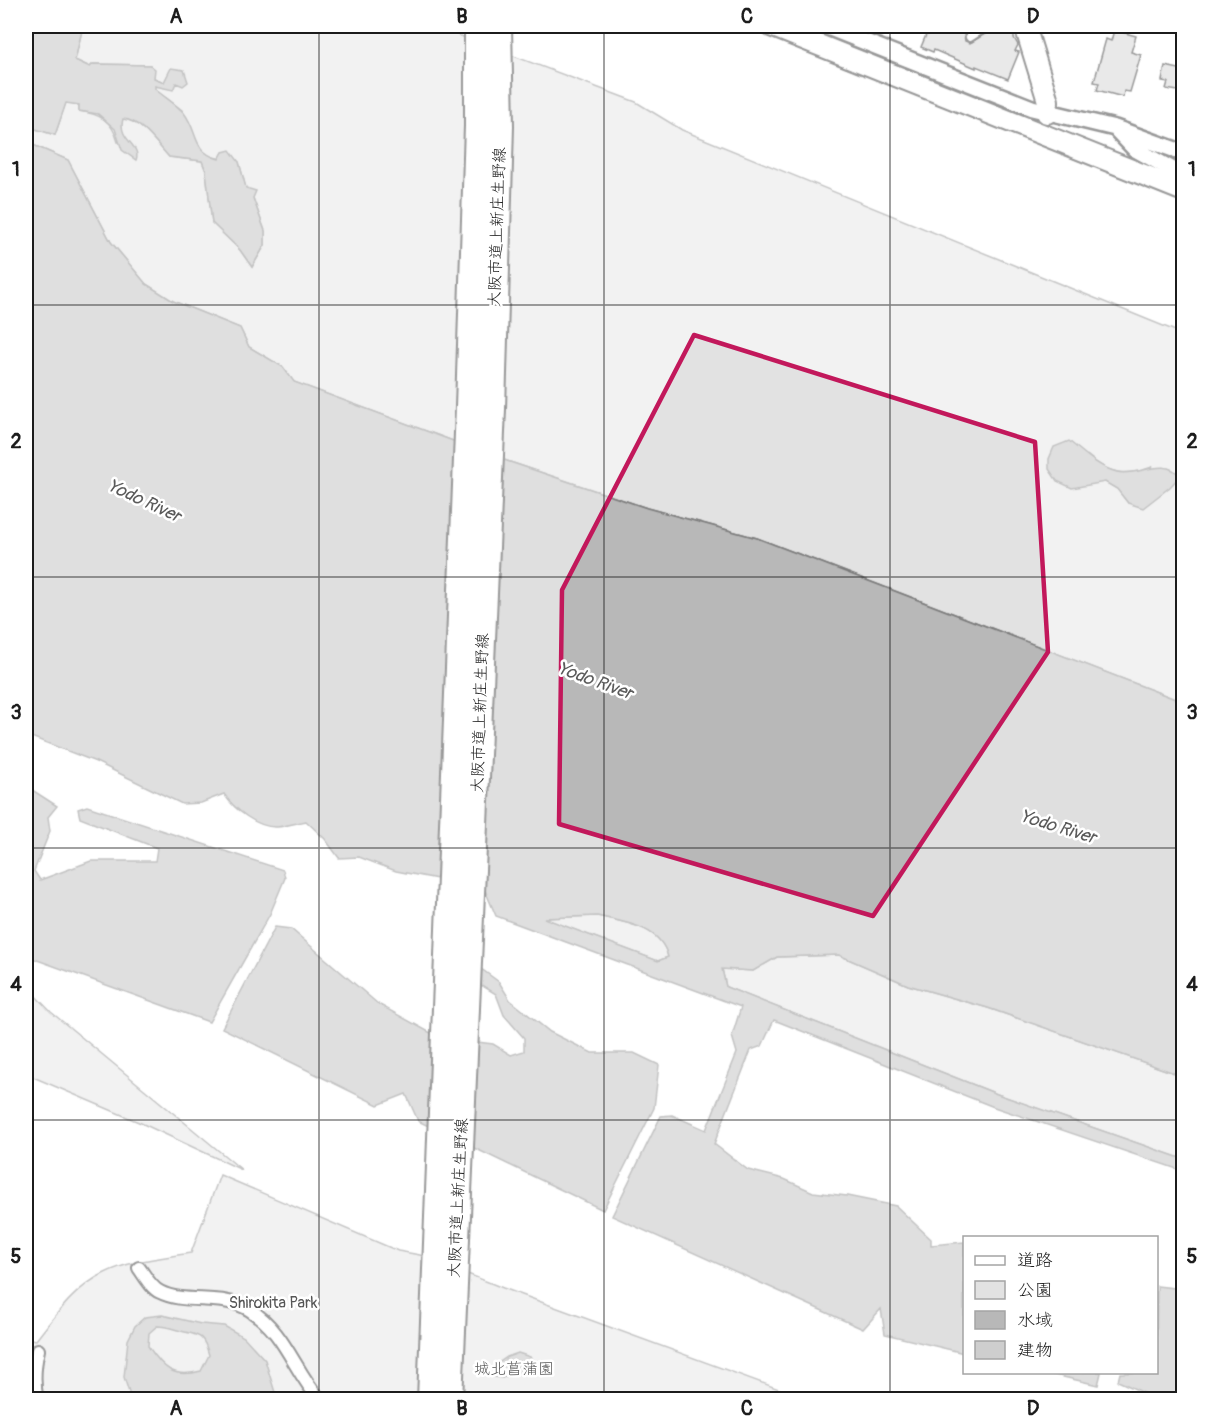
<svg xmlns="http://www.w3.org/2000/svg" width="1209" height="1425" font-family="Pangolin,'Klee One',sans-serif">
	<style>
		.green { fill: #e2e2e2; stroke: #7f7f7f; stroke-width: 1.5; fill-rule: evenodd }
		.water { fill: #b8b8b8; stroke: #7a7a7a; stroke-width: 1.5; fill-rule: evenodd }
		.building { fill: #cecece; stroke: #1c1c1c; stroke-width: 1.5 }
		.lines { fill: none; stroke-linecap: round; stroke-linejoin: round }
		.service-casing { stroke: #1c1c1c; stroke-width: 12 }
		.pedestrian-casing { stroke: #1c1c1c; stroke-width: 16 }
		.minor-casing { stroke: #1c1c1c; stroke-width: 20 }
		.tertiary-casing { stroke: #1c1c1c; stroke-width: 24 }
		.primary-casing { stroke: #1c1c1c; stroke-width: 30 }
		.service { stroke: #fff; stroke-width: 8 }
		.pedestrian { stroke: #fff; stroke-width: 12 }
		.minor { stroke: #fff; stroke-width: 15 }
		.tertiary { stroke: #fff; stroke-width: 20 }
		.primary { stroke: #fff; stroke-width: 26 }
		.marked { fill: none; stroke: #c2185b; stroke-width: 4.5; stroke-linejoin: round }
		.grid { fill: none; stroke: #1c1c1c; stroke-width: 1.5; stroke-opacity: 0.55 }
		.labels { text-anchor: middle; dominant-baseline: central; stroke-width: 5; stroke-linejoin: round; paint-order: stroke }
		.street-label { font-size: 16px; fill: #1c1c1c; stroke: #fff }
		.park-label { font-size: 16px; fill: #575757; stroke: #fff }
		.water-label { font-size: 18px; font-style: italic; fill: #5a5a5a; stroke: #fff }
		.neatline { fill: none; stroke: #1c1c1c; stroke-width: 2 }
		.grid-label { font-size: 20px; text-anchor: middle; font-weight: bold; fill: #1c1c1c }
	</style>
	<rect width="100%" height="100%" fill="#fff"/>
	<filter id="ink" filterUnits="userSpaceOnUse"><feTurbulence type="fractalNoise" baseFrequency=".0167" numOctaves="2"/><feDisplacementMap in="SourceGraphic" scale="12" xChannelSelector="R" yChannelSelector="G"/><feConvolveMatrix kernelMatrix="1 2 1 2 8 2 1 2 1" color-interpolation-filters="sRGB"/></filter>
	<g filter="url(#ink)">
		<path class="green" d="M83,26H434L636,102L682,130L1183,334V702L757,538L647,508L507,461L294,382L283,367L249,347L240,328L173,301L146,284L111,242L68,160L26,142V126L55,135L66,102L79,105V111C100,114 112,120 118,142L126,140L120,126L122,119C141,120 157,144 169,157L202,161L206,171L212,223L240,250L252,267L265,245V231L253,198L246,189L239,162L207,156L198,145L187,118L182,110L154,89L155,86L188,82H164L154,78L150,65L93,64L90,67L75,60ZM1087,455C1108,474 1126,477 1152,467L1128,503L1117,489L1105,482Z
			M597,916C624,922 661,926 668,957L658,961L542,918Z
			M839,955L908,985L988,1008L1183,1076V1159L997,1094L726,987L722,969L753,971L777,957Z
			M26,986L51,1012L242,1170L141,1123L26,1074Z
			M220,1175L398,1251L420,1255L503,1288L806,1399L26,1400V1338L36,1340C55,1316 76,1286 105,1273C131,1260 162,1258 191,1253Z"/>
		<path class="water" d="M26,26H83L75,60L90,67L93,64L150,65L155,69L154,78L164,82L171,68L184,70L188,82L183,86L176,83L173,90L155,86V89C164,97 176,104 184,113C199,132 191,151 219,159L223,152L230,150L239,162L246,188L256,191L253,198L265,231V245L252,267L240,250L212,223L206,171L202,161L169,157C157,144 141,120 123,119C117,140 142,145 136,160L122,150L115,129L98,114L79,111V105L66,103L55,135L26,126Z
			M26,142L68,160L111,242L146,284L173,301L240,328L249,347L283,367L294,382L507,461L647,508L757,538L1183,702V1076L988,1008L908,985L839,955L777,957L753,971L722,969L726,987L997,1094L1183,1159V1171L994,1107L774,1020L762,1046L751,1050L714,1144L748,1170L784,1179L813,1192L847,1196L896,1206L931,1239V1245L964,1242V1353L885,1334L881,1309L863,1329L612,1216L661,1116L672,1115L706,1130L737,1053L732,1036L741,1007L496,916L484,888L396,871L359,857L339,858L325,839L306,821C296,823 286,826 277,827C257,828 234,809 224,794L201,803L182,804L96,762L26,735ZM597,916C624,922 661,926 668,957L658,961L544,918Z
			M1069,441C1084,453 1098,467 1117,472C1138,477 1164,456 1180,476L1170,487L1143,508L1128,503L1117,489L1105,482L1072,488L1057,481L1049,469V459L1054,447Z
			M26,786L57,806L48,817L50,831L34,871L40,880L91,861H155L157,848L80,818L78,809L87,806L283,870L285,878L270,914L209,1022L26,956Z
			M275,927L291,929L378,1004L438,1037L493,1044L511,1055L524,1051V1038L504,1015L496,994L452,967L454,949L499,982L510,1000L550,1032L592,1053H634L659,1065L654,1108L603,1210L418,1121L406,1094L378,1105L222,1028Z
			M1157,1286L1183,1289V1399H1157L1118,1381L1120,1373L1156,1372Z
			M162,1315L201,1324L224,1326L244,1337L265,1360L277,1399H131L124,1377L128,1340L135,1326L145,1317ZM157,1326C166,1326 173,1329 181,1331C200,1336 203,1334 209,1355L201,1371C173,1379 163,1368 148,1346L149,1333Z
			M518,1353L530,1357L532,1360L528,1370L502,1378L495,1377L497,1364L507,1357Z
			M1046,1373L1101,1372V1373L1098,1385Z"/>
		<path class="building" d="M942,26H977L964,35L965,41L970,43L990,31L993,26H1002L1014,31V38L1018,45L1015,51L1019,52L1008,79L976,66V68L934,50L933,52L921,47L926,35L930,34L932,32H934Z
			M1114,30L1136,36L1131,52L1141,55L1130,92L1124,91L1123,97L1097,90L1099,83L1094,82L1106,39L1111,41Z
			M1165,66L1184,70V92L1166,89L1168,82L1162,81Z"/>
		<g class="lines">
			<defs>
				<path id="service" d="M970,37L987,26"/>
				<path id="pedestrian" d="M139,1268C145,1276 151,1288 160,1292C185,1305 224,1293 250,1310C285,1332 293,1369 320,1400
					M37,1400C33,1383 34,1367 38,1350"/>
				<path id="minor" d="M825,26L1032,108L1115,128L1184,153
					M1117,130L1135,149L1184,176"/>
				<path id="tertiary" d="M771,26L1184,191
					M1025,26L1048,101L1047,113"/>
				<path id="primary" d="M431,1400L469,407L478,126V26
					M449,1400L492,409L500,126L498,26"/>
			</defs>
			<use href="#service" class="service-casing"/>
			<use href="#pedestrian" class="pedestrian-casing"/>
			<use href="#minor" class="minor-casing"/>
			<use href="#tertiary" class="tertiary-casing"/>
			<use href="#primary" class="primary-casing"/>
			<use href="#service" class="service"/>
			<use href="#pedestrian" class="pedestrian"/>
			<use href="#minor" class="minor"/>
			<use href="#tertiary" class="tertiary"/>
			<use href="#primary" class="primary"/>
		</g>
	</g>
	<path d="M0 0H1209V1425H0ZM694,335L1035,442L1048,652L873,916L559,824L562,590Z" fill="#fff" fill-opacity=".55" fill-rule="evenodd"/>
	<path class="marked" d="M694,335L1035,442L1048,652L873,916L559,824L562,590Z"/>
	<path class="grid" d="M319,26V1400M604,26V1400M890,26V1400M26,305H1184M26,577H1184M26,848H1184M26,1120H1184"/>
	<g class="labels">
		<g class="street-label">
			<text transform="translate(497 227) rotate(-88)">大阪市道上新庄生野線</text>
			<text transform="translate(480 713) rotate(-88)">大阪市道上新庄生野線</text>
			<text transform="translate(458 1198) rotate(-87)">大阪市道上新庄生野線</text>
		</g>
		<g class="park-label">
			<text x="273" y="1303">Shirokita Park</text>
			<text x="514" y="1369">城北菖蒲園</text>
		</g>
		<g class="water-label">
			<text transform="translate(144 501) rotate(25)">Yodo River</text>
			<text transform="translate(595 681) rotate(20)">Yodo River</text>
			<text transform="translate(1058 827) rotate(17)">Yodo River</text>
		</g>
	</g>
	<rect width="1209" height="1425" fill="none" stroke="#fff" stroke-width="66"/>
	<rect x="963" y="1236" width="195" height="138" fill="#ffffff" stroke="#a4a4a4" stroke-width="1.5"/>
	<rect x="975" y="1256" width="30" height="9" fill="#ffffff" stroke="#a4a4a4" stroke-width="1.5"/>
	<text x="1017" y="1266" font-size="18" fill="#1c1c1c">道路</text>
	<rect x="975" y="1281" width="30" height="18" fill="#e2e2e2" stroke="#a4a4a4" stroke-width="1.5"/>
	<text x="1017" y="1296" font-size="18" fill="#1c1c1c">公園</text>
	<rect x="975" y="1311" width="30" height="18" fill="#b8b8b8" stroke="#a4a4a4" stroke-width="1.5"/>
	<text x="1017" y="1326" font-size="18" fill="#1c1c1c">水域</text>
	<rect x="975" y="1341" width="30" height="18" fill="#cecece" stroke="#a4a4a4" stroke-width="1.5"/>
	<text x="1017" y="1356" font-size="18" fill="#1c1c1c">建物</text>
	<rect x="33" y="33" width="1143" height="1359" class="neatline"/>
	<g class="grid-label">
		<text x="176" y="23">A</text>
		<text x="462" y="23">B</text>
		<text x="747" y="23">C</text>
		<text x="1033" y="23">D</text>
		<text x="16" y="176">1</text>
		<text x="1192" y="176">1</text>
		<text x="16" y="448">2</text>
		<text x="1192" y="448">2</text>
		<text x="16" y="719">3</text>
		<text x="1192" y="719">3</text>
		<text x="16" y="991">4</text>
		<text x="1192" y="991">4</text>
		<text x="16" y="1263">5</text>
		<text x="1192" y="1263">5</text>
		<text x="176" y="1415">A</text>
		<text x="462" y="1415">B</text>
		<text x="747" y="1415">C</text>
		<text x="1033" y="1415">D</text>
	</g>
</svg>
